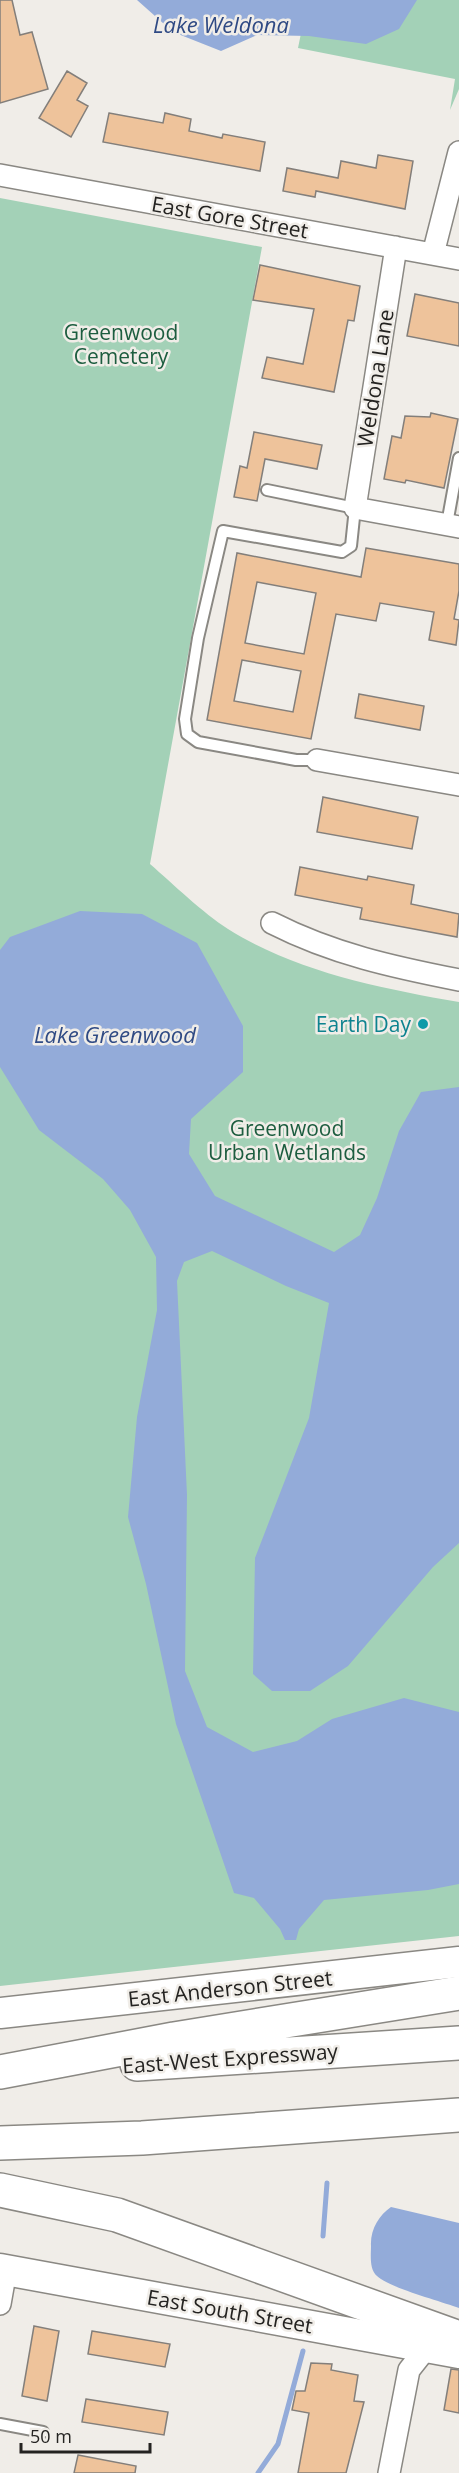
<svg xmlns="http://www.w3.org/2000/svg" width="459" height="2473" font-family="'Open Sans',sans-serif">
	<style>
		.green { fill: #a3d1b7 }
		.water { fill: #93abd9 }
		.lines { fill: none; stroke-linecap: round; stroke-linejoin: round }
		.stream { stroke: #93abd9; stroke-width: 5 }
		.building { fill: #eec39b; stroke: #837f7b; stroke-width: 1.5; fill-rule: evenodd }
		.lane-casing { stroke: #8a8883; stroke-width: 14 }
		.street-casing { stroke: #8a8883; stroke-width: 24 }
		.secondary-casing { stroke: #8a8883; stroke-width: 33 }
		.highway-casing { stroke: #8a8883; stroke-width: 36 }
		.lane { stroke: #fff; stroke-width: 10 }
		.street { stroke: #fff; stroke-width: 21 }
		.secondary { stroke: #fff; stroke-width: 30 }
		.highway { stroke: #fff; stroke-width: 33 }
		.culture-dot { fill: #0f9aa8; stroke: #f0ede8; stroke-width: 2 }
		.labels { text-anchor: middle; dominant-baseline: central; stroke-width: 5; stroke-linejoin: round; paint-order: stroke }
		.street-label { font-size: 21px; fill: #242321; stroke: #f0ede8 }
		.park-label { font-size: 21px; fill: #1c5d3f; stroke: #f0ede8 }
		.culture-label { font-size: 21px; fill: #0d838f; stroke: #f0ede8; text-anchor: end }
		.water-label { font-size: 22px; font-style: italic; fill: #2f4a84; stroke: #f0ede8 }
	</style>
	<rect width="100%" height="100%" fill="#f0ede8"/>
	<path class="green" d="M328,0H459V89L450,110L455,79L298,48L307,4Z
		M0,198L262,247L150,864C173,884 203,913 228,929C297,972 380,988 459,1002V1936L0,1986Z"/>
	<path class="water" d="M137,0H417L399,29L366,44L309,36L257,35L221,51L173,32Z
		M80,911L142,914L197,943L243,1026V1072L191,1119L189,1154L215,1196L334,1252L360,1235L377,1198L399,1131L421,1092L459,1087V1543L433,1567L348,1666L310,1691H272L253,1674L255,1558L309,1418L329,1303L286,1286L212,1251L184,1262L177,1281L187,1495L185,1671L207,1727L253,1752L297,1741L332,1719L404,1698L459,1712V1884L428,1890L324,1900L299,1929L296,1940H285L280,1929L254,1898L234,1893L176,1724L146,1584L128,1517L137,1417L157,1310L156,1257L130,1210L103,1179L39,1130L0,1067V950L10,937Z
		M391,2207L459,2223V2308C440,2301 390,2288 377,2276C369,2269 371,2255 371,2246C370,2230 379,2215 391,2207Z"/>
	<g class="lines">
		<path class="stream" d="M323,2236L327,2183
			M258,2473L278,2444L303,2351"/>
	</g>
	<path class="building" d="M0,0H12L20,35L32,32L48,89L0,103Z
		M67,71L87,83L77,100L88,106L71,137L39,118Z
		M109,113L163,123L165,113L191,119L189,131L222,138L223,134L265,142L260,171L103,142Z
		M378,155L413,161L405,209L316,191L315,197L283,191L287,168L338,178L341,161L376,168Z
		M260,265L360,286L354,321L348,320L334,392L262,378L267,357L303,364L314,309L253,300Z
		M415,294L459,303V346L407,336Z
		M431,413L458,419L444,488L406,480L405,483L384,479L392,436L401,438L405,416L430,417Z
		M254,432L322,445L317,469L265,459L257,501L234,497L240,466L247,468Z
		M366,548L459,564V591L454,619L459,620L456,645L429,640L434,612L380,603L376,621L336,614L311,739L207,720L237,553L361,577ZM257,582L316,593L304,654L245,643ZM242,660L301,671L293,712L234,701Z
		M359,694L424,706L420,730L355,718Z
		M323,797L418,817L412,849L317,832Z
		M300,867L367,880L368,876L414,885L411,904L459,914L457,937L360,919L362,908L295,895Z
		M34,2326L59,2331L47,2401L22,2396Z
		M92,2331L170,2344L165,2367L88,2354Z
		M311,2363L332,2364L331,2370L358,2375L354,2401L364,2402L346,2473H298L309,2413L292,2410L296,2391H305Z
		M451,2369L459,2370V2413L444,2410Z
		M86,2399L168,2412L164,2435L82,2422Z
		M78,2455L136,2466L135,2473H74Z"/>
	<g class="lines">
		<defs>
			<path id="lane" d="M267,490L355,508L351,546L342,552L223,531L198,638L185,719L187,734L198,742L296,760H317
				M447,524L459,458
				M0,2424L43,2432"/>
			<path id="street" d="M0,175L459,259
				M396,247L355,508L459,527
				M433,254L459,152
				M317,760L459,785
				M272,923C333,954 393,967 459,980
				M0,2304L6,2270
				M389,2473L409,2370L428,2346"/>
			<path id="secondary" d="M0,2013L459,1962
				M0,2269L459,2353"/>
			<path id="highway" d="M137,2064L459,2043
				M0,2072L174,2039L459,1993
				M0,2143L142,2138L459,2115
				M0,2190L117,2215L459,2338"/>
		</defs>
		<use href="#lane" class="lane-casing"/>
		<use href="#street" class="street-casing"/>
		<use href="#secondary" class="secondary-casing"/>
		<use href="#highway" class="highway-casing"/>
		<use href="#lane" class="lane"/>
		<use href="#street" class="street"/>
		<use href="#secondary" class="secondary"/>
		<use href="#highway" class="highway"/>
	</g>
	<circle class="culture-dot" cx="423" cy="1024" r="6"/>
	<g class="labels">
		<g class="street-label">
			<text transform="translate(230 217) rotate(10)">East Gore Street</text>
			<text transform="translate(375 378) rotate(-81)">Weldona Lane</text>
			<text transform="translate(230 1988) rotate(-6)">East Anderson Street</text>
			<text transform="translate(230 2058) rotate(-4)">East-West Expressway</text>
			<text transform="translate(230 2311) rotate(10)">East South Street</text>
		</g>
		<g class="park-label">
			<text x="121" y="332">Greenwood<tspan x="121" dy="24">Cemetery</tspan></text>
			<text x="287" y="1128">Greenwood<tspan x="287" dy="24">Urban Wetlands</tspan></text>
		</g>
		<g class="culture-label">
			<text x="411" y="1024">Earth Day</text>
		</g>
		<g class="water-label">
			<text x="221" y="24">Lake Weldona</text>
			<text x="115" y="1034">Lake Greenwood</text>
		</g>
	</g>
	<path d="M21 2443v9h129v-9" fill="none" stroke="#242321" stroke-width="3"/>
	<text x="30" y="2443" font-size="18" fill="#242321" stroke="#f0ede8" stroke-width="4.5" paint-order="stroke">50 m</text>
</svg>
